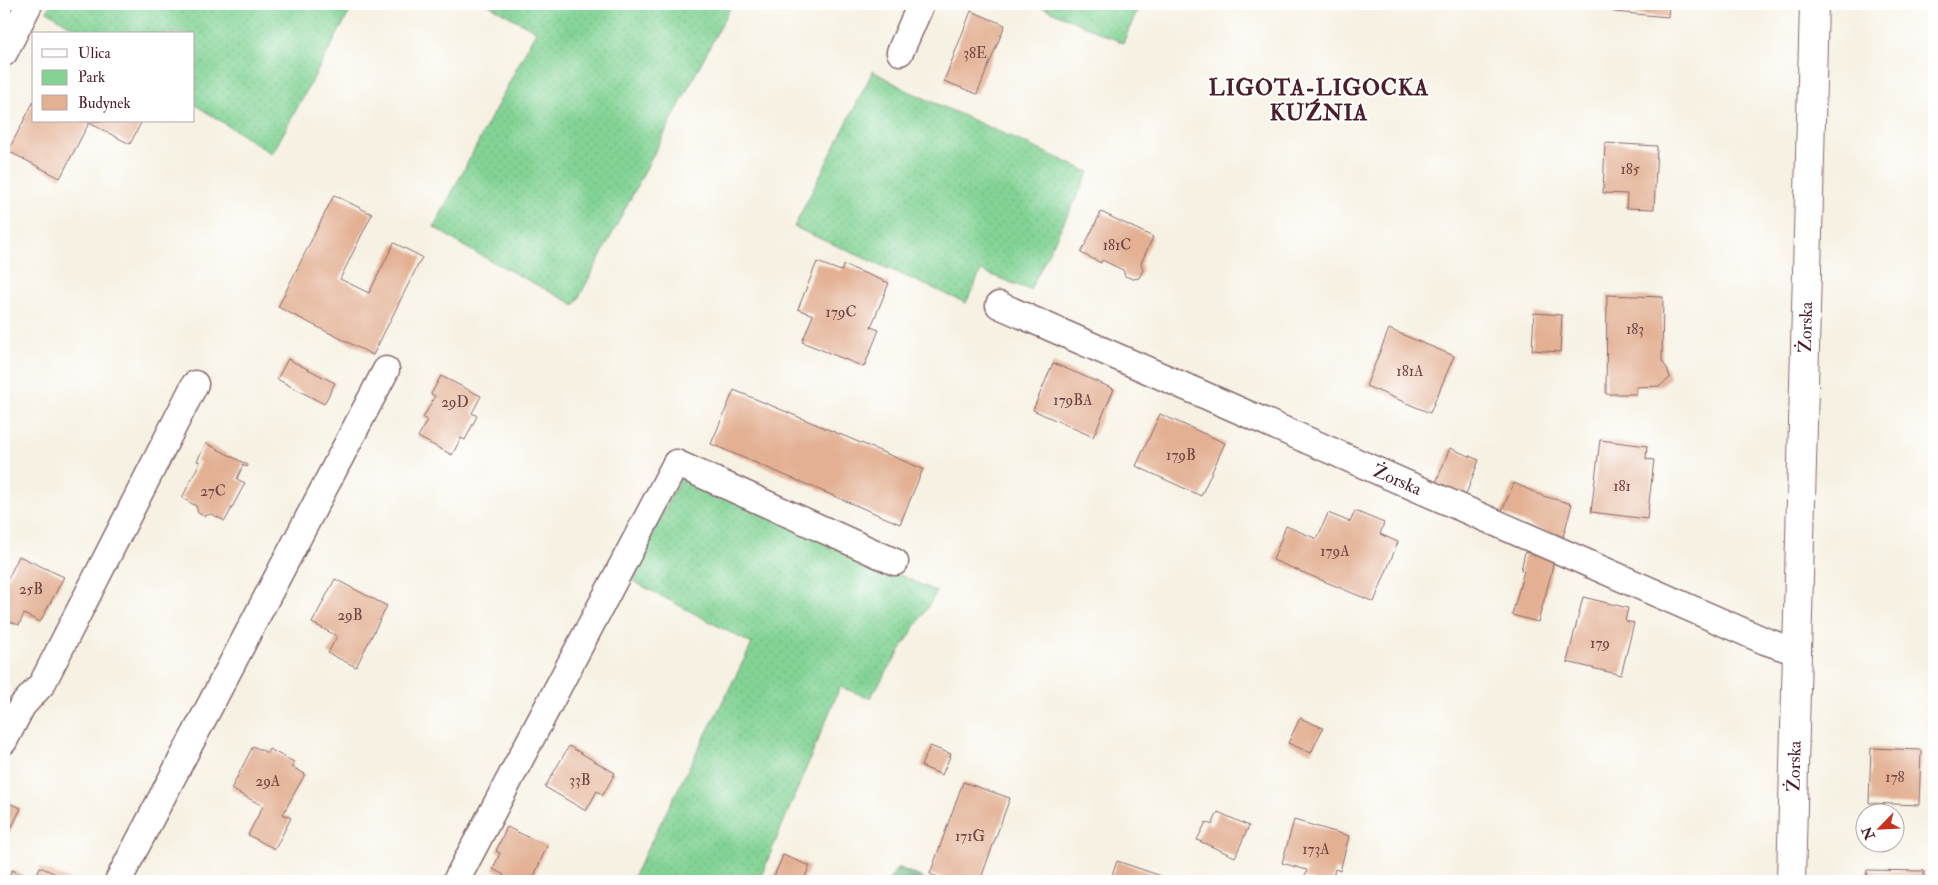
<svg xmlns="http://www.w3.org/2000/svg" width="1938" height="885" font-family="'IM FELL Double Pica',serif">
	<style>
		.green { fill: url(#green-dots); stroke: #667960 }
		.forest { fill: url(#forest-firs); stroke: #5a6a54 }
		.building { fill: #e3b093 }
		.lines { fill: none; stroke-linecap: round; stroke-linejoin: round }
		.street-casing { stroke: #86686b; stroke-width: 29 }
		.secondary-casing { stroke: #86686b; stroke-width: 30 }
		.street { stroke: #fff; stroke-width: 26 }
		.secondary { stroke: #fff; stroke-width: 28 }
		.labels { text-anchor: middle; dominant-baseline: central; stroke-width: 4; stroke-linejoin: round; paint-order: stroke }
		.number-label { font-size: 15px; fill: #704345 }
		.street-label { font-size: 18px; fill: #4a1f2b; stroke: #fff }
		.district-label { font-size: 22px; font-weight: bold; letter-spacing: 1px; fill: #4a1f2b; stroke: #fff }
	</style>
	<defs>
		<pattern id="green-dots" width="8" height="8" patternUnits="userSpaceOnUse" patternTransform="scale(1.25)"><rect width="8" height="8" fill="#82d394"/><path d="M2 2h.1M6 6h.1" fill="none" stroke="#72b580" stroke-width="1.8" stroke-linecap="round"/></pattern>
		<pattern id="forest-firs" width="22" height="20" patternUnits="userSpaceOnUse" patternTransform="scale(1.25)"><rect width="22" height="20" fill="#69b57e"/><path d="M5 1l3.5 6h-7zM16 11l3.5 6h-7z" fill="#589367"/></pattern>
	</defs>
	<rect width="100%" height="100%" fill="#fff"/>
	<filter id="ink" filterUnits="userSpaceOnUse"><feTurbulence type="fractalNoise" baseFrequency=".02" numOctaves="2"/><feDisplacementMap in="SourceGraphic" scale="10" xChannelSelector="R" yChannelSelector="G"/><feConvolveMatrix kernelMatrix="1 2 1 2 8 2 1 2 1" color-interpolation-filters="sRGB"/></filter>
	<filter id="wash" filterUnits="userSpaceOnUse"><feTurbulence type="fractalNoise" baseFrequency=".0096" numOctaves="4" result="noise"/><feDisplacementMap in="SourceGraphic" scale="20" xChannelSelector="R" yChannelSelector="G"/><feGaussianBlur stdDeviation="1.12" result="paint"/><feColorMatrix in="noise" values="0 0 0 0 0 0 0 0 0 0 0 0 0 0 0 0 0 1.4 0 .05"/><feComposite in="paint" operator="in"/></filter>
	<g filter="url(#wash)">
		<rect width="100%" height="100%" fill="#f6f1e2"/>
		<path class="green" d="M51,4H354L272,154L194,104V34H83L47,11Z
			M487,4H732L575,305L465,247L434,227L536,31Z
			M1035,4H1140L1123,43Z
			M873,71L906,90L1089,172L1030,290L981,271L966,303L794,227Z
			M682,475L937,592L870,698L840,687L759,881H631L752,644L629,579Z"/>
		<path class="forest" d="M898,867L929,881H888Z"/>
		<g id="blocks">
			<path class="building" d="M1615,4H1669L1668,17L1614,12Z
				M971,11L1005,25L977,94L944,81Z
				M34,101V121H142L130,144L89,123L60,178L8,151Z
				M1605,143L1657,146L1654,209L1626,208L1627,194L1603,193Z
				M334,195L372,214L340,279L369,293L394,243L422,257L373,355L278,307Z
				M1101,212L1153,237L1141,263L1143,270L1139,278L1133,279L1125,276L1123,270L1102,260L1101,263L1081,253Z
				M817,262L841,271L844,265L889,283L871,327L879,330L864,367L802,342L813,315L798,309Z
				M1607,295L1663,297L1662,361L1667,368L1670,378L1660,386L1636,387V394H1606Z
				M1534,313L1562,315L1560,352L1532,350Z
				M1389,329L1454,356L1430,413L1366,386Z
				M288,359L335,383L324,404L277,379Z
				M1053,363L1114,389L1093,437L1033,410Z
				M441,376L481,396L472,413L477,416L465,440L461,438L452,455L418,437L427,420L423,418L435,396L431,394Z
				M734,390L923,469L900,524L711,444Z
				M1160,414L1225,443L1201,496L1136,466Z
				M1600,440L1647,446L1646,459L1654,460L1647,519L1591,512Z
				M206,443L248,465L247,467L243,465L237,479L245,483L225,521L211,514L204,516L198,513L196,506L182,498L200,462L197,461Z
				M1450,448L1479,460L1465,497L1435,485Z
				M1514,483L1543,496L1572,504L1563,537L1538,529L1501,513Z
				M1355,511L1384,523L1380,534L1398,542L1374,602L1273,560L1286,526L1317,539L1328,513L1350,522Z
				M1525,552L1554,559L1550,578L1538,622L1512,615L1524,571L1521,570Z
				M19,556L64,577L40,622L24,614L19,625L4,619V611L7,605L4,604V579L5,577L8,579Z
				M335,579L387,606L356,667L328,653L337,636L312,623Z
				M1583,597L1628,608L1625,621L1634,623L1621,675L1567,662Z
				M1300,718L1323,728L1311,753L1288,743Z
				M253,746L267,753L269,749L294,762L292,767L305,774L283,814L291,818L275,849L248,835L263,806L231,789Z
				M569,746L615,773L603,795L597,791L586,811L545,787Z
				M930,746L951,754L942,775L921,766Z
				M1871,748L1921,750L1919,805L1869,803Z
				M963,782L1010,798L980,881H948L930,874Z
				M4,801L21,808L7,838L4,837Z
				M1218,812L1249,826L1235,857L1197,840L1206,822L1212,825Z
				M1294,820L1349,836L1340,871L1335,869L1332,881H1317L1304,878L1307,870L1282,863Z
				M507,827L547,846L532,881H501L504,875L493,869L500,853L496,851Z
				M783,855L810,866L803,881H772Z
				M1117,861L1176,881H1110Z
				M40,867L72,881H7L12,870L34,880Z
				M1867,870L1924,871V881H1866Z"/>
		</g>
	</g>
	<g filter="url(#ink)">
		<use href="#blocks" fill-opacity="0" stroke="#86686b" stroke-width="1"/>
		<g class="lines">
			<defs>
				<g id="street">
					<path d="M900,52L921,4"/>
					<path d="M4,53L29,4"/>
					<path id="s1" d="M999,305L1765,641L1797,652"/>
					<path d="M4,741L22,706L42,684L195,384"/>
					<path d="M118,881L386,370"/>
					<path d="M456,881L676,463L895,562"/>
				</g>
				<g id="secondary">
					<path id="s2" d="M1791,881L1814,4"/>
				</g>
			</defs>
			<use href="#street" class="street-casing"/>
			<use href="#secondary" class="secondary-casing"/>
			<use href="#street" class="street"/>
			<use href="#secondary" class="secondary"/>
		</g>
	</g>
	<g class="labels">
		<g class="number-label">
			<text x="975" y="53">38E</text>
			<text x="1630" y="169">185</text>
			<text x="1117" y="245">181C</text>
			<text x="841" y="312">179C</text>
			<text x="1635" y="329">183</text>
			<text x="1410" y="371">181A</text>
			<text x="1073" y="400">179BA</text>
			<text x="455" y="402">29D</text>
			<text x="1181" y="455">179B</text>
			<text x="1622" y="486">181</text>
			<text x="213" y="491">27C</text>
			<text x="1335" y="551">179A</text>
			<text x="31" y="589">25B</text>
			<text x="350" y="615">29B</text>
			<text x="1600" y="643">179</text>
			<text x="1895" y="777">178</text>
			<text x="580" y="780">33B</text>
			<text x="268" y="781">29A</text>
			<text x="970" y="836">171G</text>
			<text x="1316" y="849">173A</text>
		</g>
		<g class="street-label">
			<text stroke="none"><textPath href="#s2" startOffset="554">Żorska</textPath></text>
			<text stroke="none"><textPath href="#s1" startOffset="435">Żorska</textPath></text>
			<text stroke="none"><textPath href="#s2" startOffset="115">Żorska</textPath></text>
		</g>
		<g class="district-label">
			<text x="1319" y="88">LIGOTA-LIGOCKA<tspan x="1319" dy="25">KUŹNIA</tspan></text>
		</g>
	</g>
	<rect width="1938" height="885" fill="none" stroke="#fff" stroke-width="20"/>
	<rect x="32" y="32" width="162" height="90" fill="#ffffff" stroke="#b7a5aa"/>
	<rect x="42" y="49" width="25" height="8" fill="#ffffff" stroke="#b7a5aa"/>
	<text x="78" y="58" font-size="15" fill="#4a1f2b">Ulica</text>
	<rect x="42" y="70" width="25" height="15" fill="#82d394" stroke="#b7a5aa"/>
	<text x="78" y="82" font-size="15" fill="#4a1f2b">Park</text>
	<rect x="42" y="95" width="25" height="15" fill="#e3b093" stroke="#b7a5aa"/>
	<text x="78" y="108" font-size="15" fill="#4a1f2b">Budynek</text>
	<g transform="translate(1880 828) rotate(246)"><circle r="24" fill="#ffffff" stroke="#b7a5aa"/>
	<path d="M0-4L9 19L0 12L-9 19Z" fill="#c8321e"/>
	<text y="-8" font-size="14" font-weight="bold" text-anchor="middle" fill="#4a1f2b">N</text>
	</g>
</svg>
